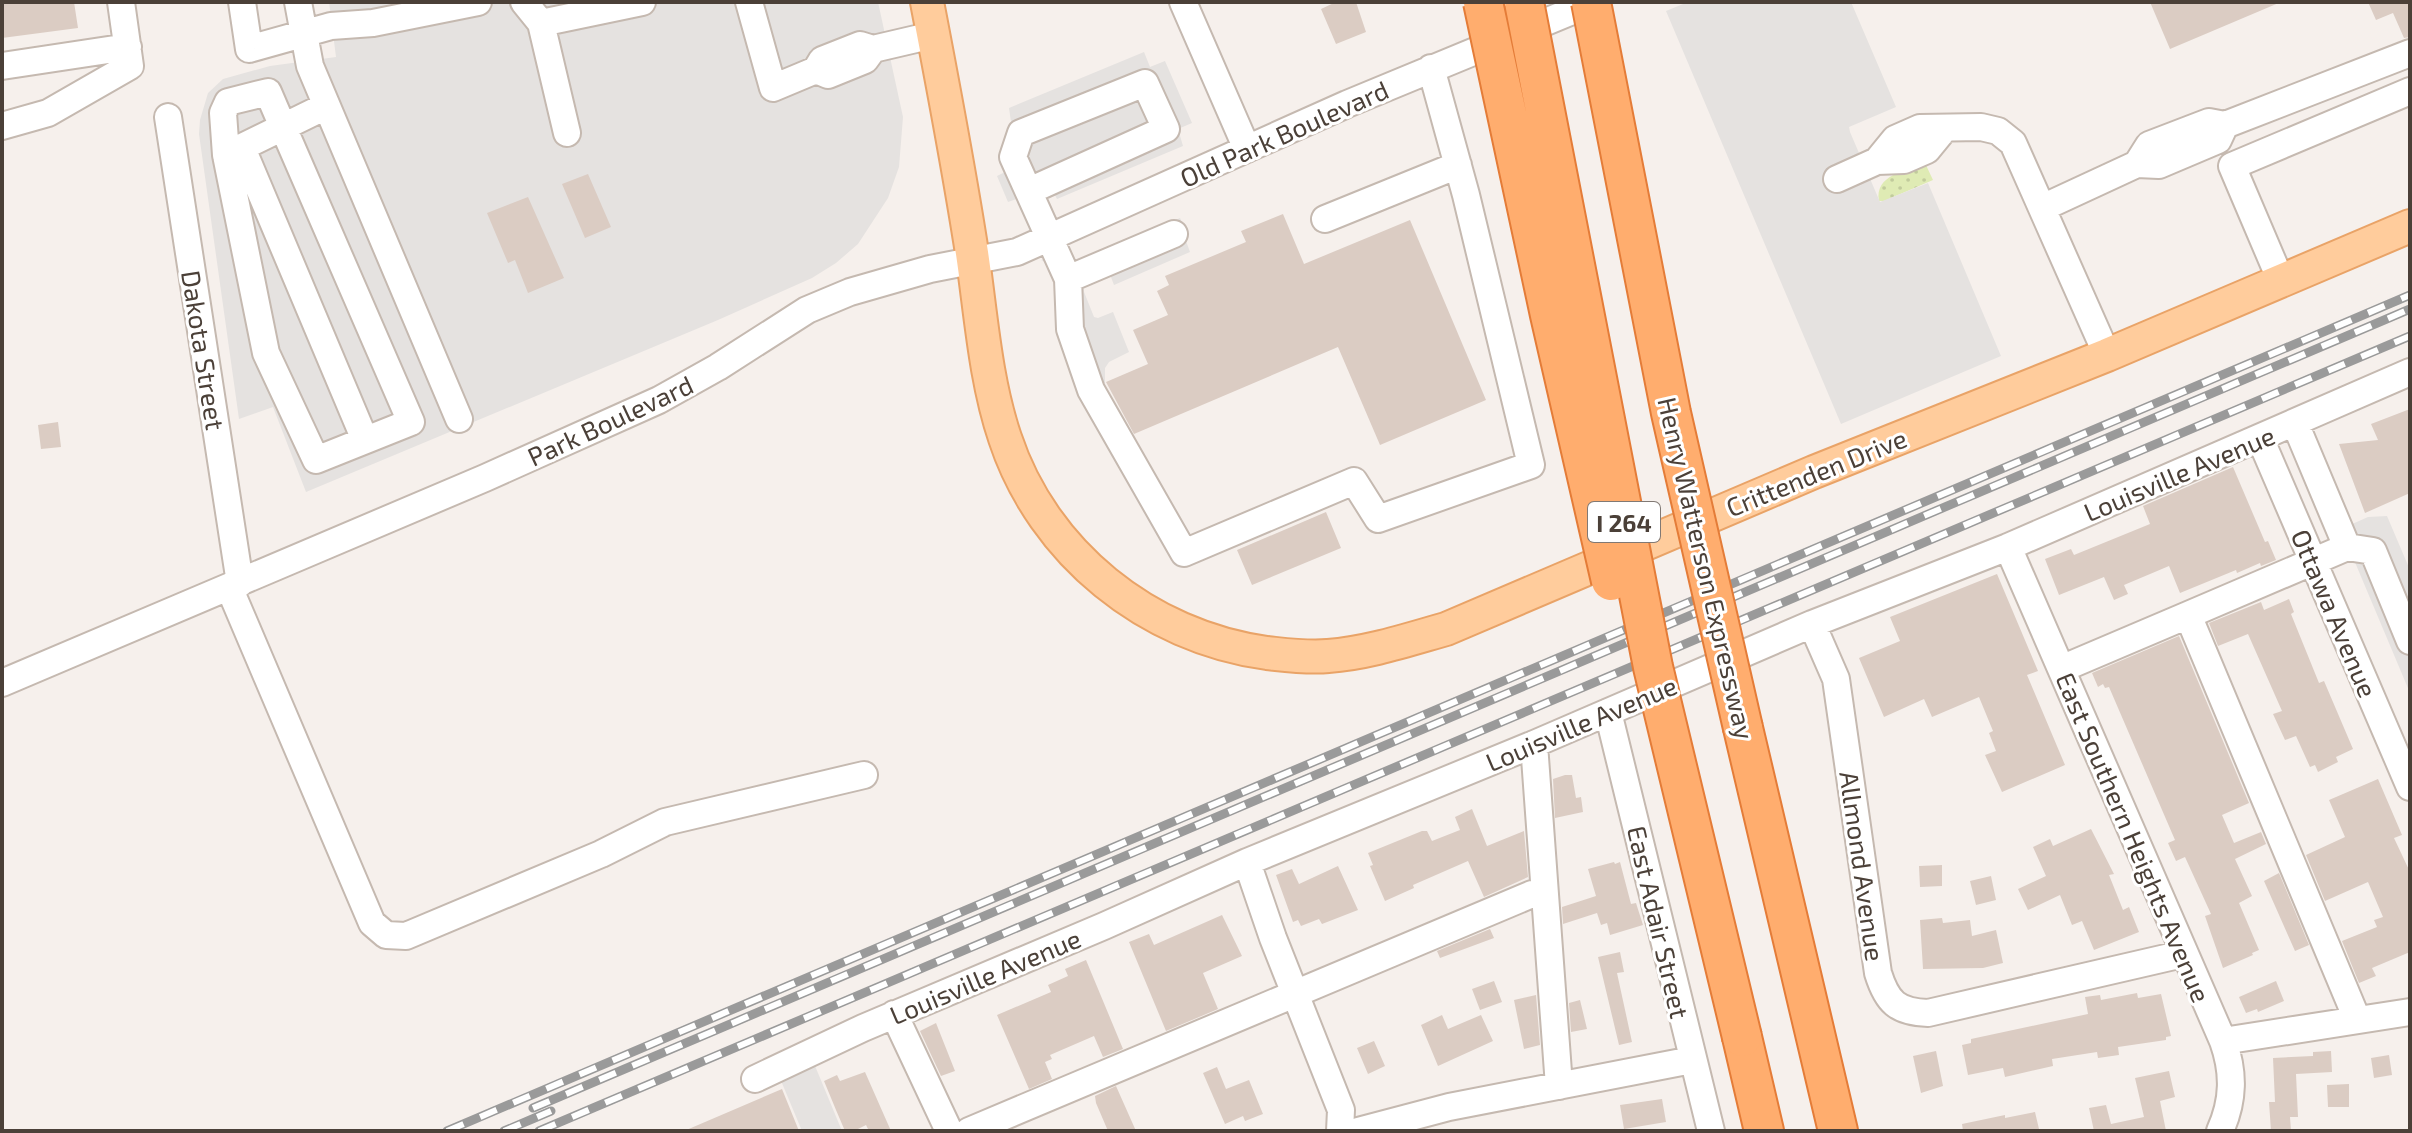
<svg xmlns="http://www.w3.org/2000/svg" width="2412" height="1133" font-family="'Exo 2',sans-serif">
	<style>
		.grass { fill: url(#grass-dots) }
		.parking { fill: #e5e2e0 }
		.building { fill: #dbccc3 }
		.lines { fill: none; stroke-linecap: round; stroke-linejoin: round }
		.minor-casing { stroke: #c5b9b0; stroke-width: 30 }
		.major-casing { stroke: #e9a367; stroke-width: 36 }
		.highway-casing { stroke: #e47c38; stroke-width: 42 }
		.minor { stroke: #fff; stroke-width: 26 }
		.major { stroke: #ffcc9c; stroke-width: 32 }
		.highway { stroke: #ffad6e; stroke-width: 38 }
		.rail-casing { stroke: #9a9a9a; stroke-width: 9 }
		.rail { stroke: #fff; stroke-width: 6; stroke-dasharray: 18; stroke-linecap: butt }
		.highway-bridge-casing { stroke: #e47c38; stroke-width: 42; stroke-linecap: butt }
		.highway-bridge { stroke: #ffad6e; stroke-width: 38 }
		.labels { text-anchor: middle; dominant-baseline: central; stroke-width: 6; stroke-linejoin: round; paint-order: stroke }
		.shield { fill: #fff; stroke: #817974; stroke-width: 2 }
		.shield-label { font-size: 24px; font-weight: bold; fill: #4b4038 }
		.street-label { font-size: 26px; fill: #4b4038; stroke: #fff }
	</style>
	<defs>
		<pattern id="grass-dots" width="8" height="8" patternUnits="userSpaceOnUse" patternTransform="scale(2)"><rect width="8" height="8" fill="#dfebb4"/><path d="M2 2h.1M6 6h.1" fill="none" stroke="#c1cb9c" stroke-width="1.8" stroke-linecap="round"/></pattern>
	</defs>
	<rect width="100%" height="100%" fill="#f6f0ec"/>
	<path class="grass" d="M1925,163L1933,180L1884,201H1879C1874,175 1907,170 1925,163Z"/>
	<path class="parking" d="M329,2H878L903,117L899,167L888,198L858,244L836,263L812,278L718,320L306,492L273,407L239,419L199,134L200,120L208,93L223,79L270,66L336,57Z
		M1688,2H1851L1896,107L1849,127L1850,132L1880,202L1928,183L2001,356L1841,424L1666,11Z
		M1144,52L1150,67L1165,61L1192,123L1178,129L1183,146L1057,199L1051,187L1008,202L997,176L1007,171L1004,145L1011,122L1009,108Z
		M1180,218L1188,236L1186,241L1190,252L1114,285L1109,272L1083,283L1084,292L1094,317L1098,318L1113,312L1129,352L1109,362L1105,368V383L1083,392L1062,295L1049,264L1041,260L1069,247L1067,252L1073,261L1078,262Z
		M2387,516L2410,570V693L2341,529L2368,517Z
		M813,1061L842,1131H802L779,1076Z"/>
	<path class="building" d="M2,2H74L78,28L2,38Z
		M1336,2H1356L1366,32L1336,44L1321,9Z
		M2150,2H2281L2170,49Z
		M2368,2H2410V37L2404,38L2393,13L2376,20Z
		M588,174L611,227L585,238L562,184Z
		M528,197L564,278L528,293L515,260L508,263L487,213Z
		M1283,214L1304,264L1410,220L1486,400L1380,445L1338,347L1134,434L1106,382L1148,364L1133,330L1168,315L1157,291L1169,285L1165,276L1246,242L1241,231Z
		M2410,409V493L2365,513L2339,444L2378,440L2371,424Z
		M58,422L61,447L41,449L38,425Z
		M2233,467L2265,542L2268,541L2276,560L2261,566L2260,563L2237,573L2236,570L2180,593L2169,566L2124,585L2128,594L2114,600L2104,577L2059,595L2045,559L2071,549L2074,555L2150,524L2143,506Z
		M1326,512L1341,548L1252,585L1237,550Z
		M1997,574L2038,671L2027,675L2065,765L2002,792L1985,755L1996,751L1989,733L1993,731L1979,697L1932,717L1924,699L1884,717L1859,658L1900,641L1890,617Z
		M2289,599L2294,612L2291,614L2319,683L2324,681L2353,749L2336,757L2338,762L2318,772L2315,765L2310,767L2296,736L2285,740L2273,714L2282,711L2248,634L2218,646L2209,623L2261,602L2264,610Z
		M2179,636L2249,803L2222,815L2234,843L2261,832L2266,844L2235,859L2252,896L2239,903L2259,950L2252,953L2253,955L2223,968L2205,916L2211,914L2185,857L2176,861L2168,843L2175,840L2109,687L2105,688L2103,684L2098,687L2092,673Z
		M1565,775H1572L1576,798L1581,797L1583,812L1555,818L1553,779Z
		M2378,779L2402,835L2394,838L2410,872V952L2372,968L2376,976L2359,983L2342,941L2377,927L2374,920L2383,917L2368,882L2325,901L2306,855L2345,837L2329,800Z
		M1472,809L1487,846L1524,831L1528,877L1484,897L1468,861L1413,885L1414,888L1385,901L1370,866L1373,865L1368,853L1422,831H1427L1432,841L1460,830L1455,817Z
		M2091,829L2114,874L2109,875L2123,910L2129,907L2139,932L2094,950L2082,921L2072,925L2060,895L2028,910L2018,889L2046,876L2033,847L2050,839L2053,846Z
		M1614,862L1615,864L1620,862L1631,904L1636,903L1643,925L1610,935L1607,923L1601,925L1597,913L1563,924L1562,907L1596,896L1588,869Z
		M1942,865V886L1920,887L1919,866Z
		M1338,866L1358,910L1322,924L1319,919L1301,926L1298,920L1293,922L1276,875L1292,869L1299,884Z
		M2279,873L2309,945L2295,951L2264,881Z
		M1991,876L1996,900L1976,905L1970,881Z
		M1222,915L1242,956L1203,973L1218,1009L1166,1031L1129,942L1149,934L1154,945Z
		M1942,918L1943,923L1970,920L1972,936L1996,930L2003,963L1983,968L1923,969L1920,920Z
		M1490,929L1494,938L1440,958L1437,951Z
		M1620,952L1624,972L1617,973L1632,1042L1619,1045L1598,957Z
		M1086,960L1123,1049L1103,1057L1094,1036L1050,1055L1052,1059L1045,1062L1052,1079L1029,1089L997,1015L1051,992L1048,985L1068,976L1065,969Z
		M1494,981L1502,1002L1480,1010L1472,989Z
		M2276,981L2284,1001L2258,1012L2257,1009L2246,1013L2239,997Z
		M2137,993L2138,998L2161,994L2171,1036L2166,1037V1040L2118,1047L2119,1055L2098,1058L2097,1052L2052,1059L2053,1066L2005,1077L2003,1068L1968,1075L1962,1045L1971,1043V1039L2088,1014L2085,997L2100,995L2101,1000Z
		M1536,995L1540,1045L1524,1049L1514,1000Z
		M1580,1000L1587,1029L1571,1032L1569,1003Z
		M1442,1015L1448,1029L1481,1015L1493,1041L1438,1066L1421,1025Z
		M936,1023L955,1071L941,1076L920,1031Z
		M1374,1041L1385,1066L1368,1074L1357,1048Z
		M1936,1051L1943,1086L1921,1093L1913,1056Z
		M2331,1051L2332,1072L2296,1074L2298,1117H2290L2291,1131H2271L2269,1102H2275L2273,1058L2313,1056V1052Z
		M2389,1055L2392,1075L2374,1078L2371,1058Z
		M1217,1067L1226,1089L1249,1080L1263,1114L1245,1121L1243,1116L1225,1124L1203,1073Z
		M2169,1071L2175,1097L2160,1101L2166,1131H2094L2089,1108L2106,1105L2111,1124L2144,1117L2135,1078Z
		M865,1072L891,1131H869L866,1125L854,1131H845L836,1110L824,1081L837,1075L840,1081Z
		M2349,1084V1107H2328L2327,1085Z
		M1116,1086L1136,1131H1108L1096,1103L1095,1096Z
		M782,1089L799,1131H684Z
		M1662,1099L1666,1122L1624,1129L1620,1105Z
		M2035,1112L2039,1129L2026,1131H1963L1962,1124L2005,1115V1118Z"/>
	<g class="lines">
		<defs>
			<path id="minor" d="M242,2L249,49L331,26L373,23L478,2
				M298,2L310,66L459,419
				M524,2L541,23L567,133
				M749,2L773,88L816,70
				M1183,2L1247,149
				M541,23L642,2
				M873,49L865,60L828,75L816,70L822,60L860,45L873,49L933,35
				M2,66L128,47
				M168,117L240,583
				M2225,125L2410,53
				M2,126L48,113L130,66L121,2
				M242,148L365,440
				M226,155L223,113L228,102L268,92L283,127L411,422L316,460L266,353L226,155L326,106
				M1877,161L1895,139L1920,128L1981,127L1998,131L2013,143L2107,355
				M1837,179L1877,161L1904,160L1927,150L1945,128
				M1029,191L1166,129L1145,83L1021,133L1013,157L1068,279L1070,329L1091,390L1184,553L1354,481L1378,519L1531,465L1466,195L1431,68
				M2042,208L2137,164L2159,165L2218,140L2225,125L2209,122L2149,145L2137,164
				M1325,219L1458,165
				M1068,279L1174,234
				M2281,281L2232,166L2410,91
				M2295,423L2347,547L2188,615L2357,1019
				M2260,438L2410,787
				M2008,547L2223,1041C2234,1072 2234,1100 2220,1131
				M2347,547L2373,551L2410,641
				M229,587L372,923L386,935L406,936L601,854L665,822L864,775
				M1812,624L1836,679L1878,973C1887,1002 1897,1012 1928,1013L2183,954
				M2061,669L2188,615
				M2,683L485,478L659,400L718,367L807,310L850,292L930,269L1017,252L1347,104L1594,2
				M1608,712L1711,1131
				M1534,744L1559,1086
				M1247,862L1273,938L1341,1110L1340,1131
				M894,1014L949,1131
				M2223,1041L2410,1012
				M755,1079L863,1028L1104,926L1247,862L1534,744L1812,624L2008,547L2410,372
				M969,1131L1532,894
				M1358,1131L1449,1107L1692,1060"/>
			<path id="major" d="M927,2C943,85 959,169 972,253C981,314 985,379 1005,438C1043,553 1148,637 1267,653C1286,655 1308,658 1328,656C1368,653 1407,640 1446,629L1814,472L2107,355L2410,226"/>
			<path id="highway" d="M1743,728L1838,1131
				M1742,1037L1764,1131"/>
		</defs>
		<use href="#minor" class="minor-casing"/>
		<use href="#major" class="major-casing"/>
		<use href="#highway" class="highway-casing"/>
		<use href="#minor" class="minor"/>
		<use href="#major" class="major"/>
		<use href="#highway" class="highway"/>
		<defs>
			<path id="rail" d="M533,1108L2410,309
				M447,1131L2410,295
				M504,1131L551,1111
				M539,1131L2410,336"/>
		</defs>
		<use href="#rail" class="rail-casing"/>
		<use href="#rail" class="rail"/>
		<defs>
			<path id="highway-bridge" d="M1483,2L1550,315L1611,581
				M1524,2L1653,667L1742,1037
				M1591,2L1671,413L1743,728"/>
		</defs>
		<use href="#highway-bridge" class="highway-bridge-casing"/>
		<use href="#highway-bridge" class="highway-bridge"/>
	</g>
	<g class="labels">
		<rect class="shield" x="1588" y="502" width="72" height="40" rx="6"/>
		<g class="shield-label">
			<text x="1624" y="522">I 264</text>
		</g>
		<g class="street-label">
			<text transform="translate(1284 133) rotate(-24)">Old Park Boulevard</text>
			<text transform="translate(204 350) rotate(81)">Dakota Street</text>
			<text transform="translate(610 420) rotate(-25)">Park Boulevard</text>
			<text transform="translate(1816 472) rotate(-22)">Crittenden Drive</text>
			<text transform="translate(2179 473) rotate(-23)">Louisville Avenue</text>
			<text transform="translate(1707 568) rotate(77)">Henry Watterson Expressway</text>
			<text transform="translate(2335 613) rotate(67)">Ottawa Avenue</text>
			<text transform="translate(1581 723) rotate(-23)">Louisville Avenue</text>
			<text transform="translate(2134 837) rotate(67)">East Southern Heights Avenue</text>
			<text transform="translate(1863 866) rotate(82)">Allmond Avenue</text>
			<text transform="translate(1659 922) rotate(77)">East Adair Street</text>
			<text transform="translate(985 976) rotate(-23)">Louisville Avenue</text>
		</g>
	</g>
	<rect width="2412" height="1133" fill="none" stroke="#4b4038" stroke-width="8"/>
</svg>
